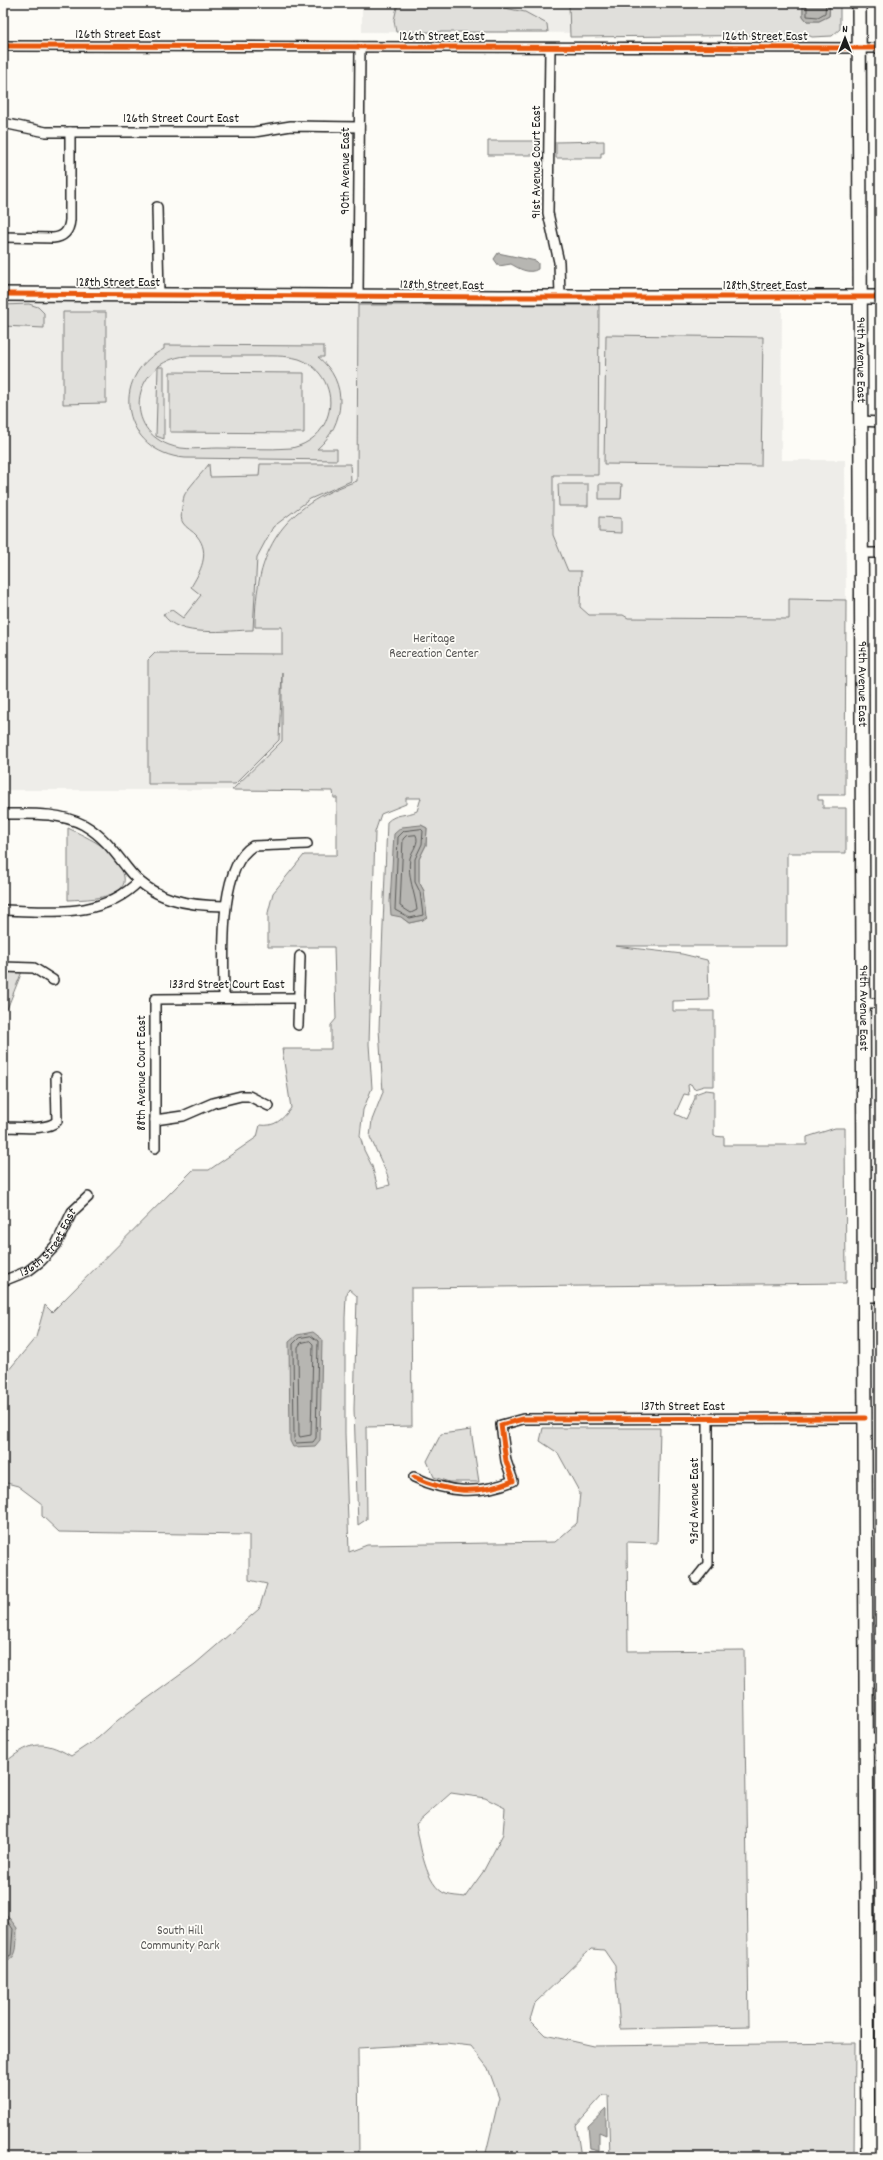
<svg xmlns="http://www.w3.org/2000/svg" width="883" height="2160" font-family="Dekko,sans-serif">
	<style>
		.built { fill: #eeede9 }
		.green { fill: #e0dfdb; stroke: #7e7e7c; fill-rule: evenodd }
		.water { fill: #b7b6b2; stroke: #797876 }
		.lines { fill: none; stroke-linecap: round; stroke-linejoin: round }
		.shore { stroke: #5a5a58; stroke-width: 1 }
		.street-casing { stroke: #1c1c1c; stroke-width: 12 }
		.secondary-casing { stroke: #1c1c1c; stroke-width: 16 }
		.street { stroke: #fdfcf7; stroke-width: 9 }
		.secondary { stroke: #fdfcf7; stroke-width: 13 }
		.cycleway-casing { stroke: #fdfcf7; stroke-width: 8 }
		.cycleway { stroke: #e8590c; stroke-width: 5 }
		.labels { text-anchor: middle; dominant-baseline: central; stroke-width: 3.5; stroke-linejoin: round; paint-order: stroke }
		.street-label { font-size: 13px; fill: #1c1c1c; stroke: #fdfcf7 }
		.park-label { font-size: 13px; fill: #575655; stroke: #fdfcf7 }
	</style>
	<rect width="100%" height="100%" fill="#fdfcf7"/>
	<filter id="ink" filterUnits="userSpaceOnUse"><feTurbulence type="fractalNoise" baseFrequency=".025" numOctaves="2"/><feDisplacementMap in="SourceGraphic" scale="8" xChannelSelector="R" yChannelSelector="G"/><feConvolveMatrix kernelMatrix="1 2 1 2 8 2 1 2 1" color-interpolation-filters="sRGB"/></filter>
	<g filter="url(#ink)">
		<path class="built" d="M362,3H837V34L362,32Z
			M69,299L358,305L357,482L332,491L299,512L275,539L263,562L256,595L255,627H282V741L232,790H3V300Z
			M599,305H782L781,460H845L846,600L790,599L789,619L628,618L623,615H589L580,607L581,571H568L553,535V475H598Z"/>
		<path class="green" d="M398,3H479L525,12L547,24L548,32H396L394,20Z
			M569,3H803V16L807,21H819L829,16L830,3H840V29L832,36L812,37L808,35L570,37Z
			M488,141H538V155H488Z
			M604,141V153H601V158H556V142Z
			M29,304L38,307L44,313V328L3,326V305Z
			M358,305H599L598,475H553V535L568,571H581L580,607L589,615H623L628,618L789,619V599L846,600L845,795H818V800H823V808H846V853H787V946H615L682,954L707,960L708,963L709,1000L673,1001V1011H714V1086H704L694,1089L691,1084L688,1085L689,1095L684,1094L675,1114L686,1119L695,1098V1094L706,1090L714,1091V1136L724,1137V1145H807V1137L835,1128H845L846,1283L411,1288L412,1426L366,1427L367,1519L358,1525L354,1409L357,1296L349,1289L346,1296L345,1318V1433L349,1552L367,1545L555,1542L577,1523L580,1493L558,1453L540,1441L543,1428H660L657,1543L627,1542L628,1651L744,1650L749,2026L620,2029L615,1966L604,1950L591,1949L535,2003L530,2020L545,2035L594,2046L855,2043L854,2157H610L608,2095H603L576,2125L581,2157H485L499,2098L488,2068L471,2046L446,2043L358,2048L359,2157H3V1764C29,1743 41,1738 71,1756L98,1738L118,1720L195,1664L259,1609L267,1584L249,1580V1535L59,1532L42,1516V1504L18,1486L3,1482V1377L36,1337L45,1305L52,1312L193,1170H209L257,1137L260,1125C275,1127 282,1120 291,1108L282,1049H331V1025L336,1019L334,947H268V913L273,893L304,855H337V798H334L333,791L232,790L282,741V672L279,740L235,784H148V660L155,653L282,654V627H255C255,550 282,506 357,481ZM406,798H421L417,811C407,816 396,813 387,822L379,1029L383,1092L372,1120L370,1137L387,1174L390,1185L378,1188L372,1166L364,1150L360,1136L363,1110L372,1088L369,1044L375,832L381,814L406,804ZM421,825L427,828L426,845L419,859V882L424,891L423,920L409,923L401,917ZM451,1793L485,1798L505,1808L503,1834L483,1872L465,1897C459,1896 451,1896 446,1894C425,1886 420,1843 416,1824Z
			M63,312H106V403L63,404Z
			M606,335L763,337L761,466L604,464Z
			M164,345L324,346V357H318C349,382 346,424 317,449H337V460L185,458C123,453 107,377 164,349ZM186,356C209,356 233,356 256,356C270,356 285,355 299,359C322,367 335,392 328,415C323,433 309,444 292,448C267,450 243,448 218,448C203,448 184,451 169,445C121,427 134,361 186,356Z
			M158,367H164V439L156,436Z
			M170,372L304,373V433L170,432Z
			M209,464L210,477L259,476L260,464H350L351,481L310,499L273,527L257,557L253,630C228,630 178,639 163,614L172,610L183,618L201,595L191,587C200,572 211,553 197,536C193,531 186,528 183,523C179,518 183,502 184,496C186,490 204,471 209,464Z
			M558,484H588V506H559Z
			M599,484H622L621,499H599Z
			M599,517L621,518V533L599,532Z
			M68,828C88,838 121,851 124,877C125,882 123,887 119,890C105,900 84,899 68,900Z
			M3,969H23L7,1009H3Z
			M471,1430L479,1482H449L434,1477L427,1461L441,1434Z"/>
		<path class="water" d="M803,3H830L829,16L819,21H807L803,16Z
			M498,253L536,261L538,263V269C529,275 518,268 511,264L499,266L494,259Z
			M421,825L427,828L426,845L419,859V882L424,891L427,917L423,920L409,923L401,917L391,915L390,902L394,834L402,827Z
			M313,1332L322,1339L320,1440L315,1446L293,1447L290,1441L289,1342L297,1335Z
			M3,1910L17,1928C16,1944 20,1958 3,1963Z
			M606,2109V2135L599,2132V2151L590,2149L588,2126Z"/>
		<g class="lines">
			<path class="shore" d="M807,3V16L818,17L825,13L826,3
				M421,829L423,831L422,844L415,859V882L420,892L423,915L410,918L395,910L398,837L404,831Z
				M416,835C420,843 412,850 410,858C407,877 415,892 417,910L411,913L400,906L403,839L406,836Z
				M311,1336L318,1341L316,1438L313,1442L296,1443L294,1439L293,1344L299,1338Z
				M310,1341L313,1344L311,1435L300,1437L299,1435L298,1347L301,1343Z
				M3,1915L13,1929L11,1955L3,1959"/>
			<defs>
				<g id="street">
					<path d="M3,46L880,48"/>
					<path d="M550,48L548,213L559,262L560,297"/>
					<path d="M3,123L46,132H254L291,126L359,127"/>
					<path d="M157,207L159,295"/>
					<path d="M3,237L53,238C64,237 69,231 70,220V132"/>
					<path d="M358,295L360,47"/>
					<path d="M861,421L880,422"/>
					<path d="M861,553H880"/>
					<path d="M3,814C30,814 59,812 84,825C103,836 114,851 127,868C151,900 188,906 226,906"/>
					<path d="M3,910C51,911 102,919 139,881"/>
					<path d="M3,967L34,968L53,980"/>
					<path d="M224,998C224,961 217,867 253,846L307,844"/>
					<path d="M864,1003H880"/>
					<path d="M298,1025L300,956"/>
					<path d="M155,1120L183,1116L213,1103L241,1096H249L269,1106"/>
					<path d="M3,1127C17,1127 48,1131 57,1121L56,1077"/>
					<path d="M155,1148V999L299,998"/>
					<path id="s1" d="M3,1281L28,1271L41,1261L56,1245L72,1212L88,1197"/>
					<path d="M414,1477C448,1493 478,1495 513,1481L506,1461L501,1425L523,1419L865,1418"/>
					<path d="M696,1579L708,1564V1418"/>
					<path d="M866,1739H880"/>
					<path d="M867,2001L880,2000"/>
				</g>
				<g id="secondary">
					<path id="s2" d="M859,3L868,2157"/>
					<path d="M3,294L500,297H880"/>
					<path d="M865,1295H880"/>
				</g>
			</defs>
			<use href="#street" class="street-casing"/>
			<use href="#secondary" class="secondary-casing"/>
			<use href="#street" class="street"/>
			<use href="#secondary" class="secondary"/>
			<defs>
				<path id="cycleway" d="M3,46L880,48
					M3,294L500,297H880
					M414,1477C448,1493 478,1495 513,1481L506,1461L501,1425L523,1419L865,1418"/>
			</defs>
			<use href="#cycleway" class="cycleway-casing"/>
			<use href="#cycleway" class="cycleway"/>
		</g>
	</g>
	<g class="labels">
		<g class="street-label">
			<text x="118" y="35">126th Street East</text>
			<text x="442" y="37">126th Street East</text>
			<text x="765" y="37">126th Street East</text>
			<text x="181" y="119">126th Street Court East</text>
			<text transform="translate(537 162) rotate(-90)">91st Avenue Court East</text>
			<text transform="translate(346 171) rotate(-90)">90th Avenue East</text>
			<text x="118" y="283">128th Street East</text>
			<text transform="translate(442 286) rotate(1)">128th Street East</text>
			<text x="765" y="286">128th Street East</text>
			<text stroke="none"><textPath href="#s2" startOffset="357">94th Avenue East</textPath></text>
			<text stroke="none"><textPath href="#s2" startOffset="681">94th Avenue East</textPath></text>
			<text x="227" y="985">133rd Street Court East</text>
			<text stroke="none"><textPath href="#s2" startOffset="1005">94th Avenue East</textPath></text>
			<text transform="translate(142 1073) rotate(-90)">88th Avenue Court East</text>
			<text stroke="none"><textPath href="#s1" startOffset="62">136th Street East</textPath></text>
			<text x="683" y="1407">137th Street East</text>
			<text transform="translate(695 1501) rotate(-90)">93rd Avenue East</text>
		</g>
		<g class="park-label">
			<text x="434" y="639">Heritage<tspan x="434" dy="15">Recreation Center</tspan></text>
			<text x="180" y="1931">South Hill<tspan x="180" dy="15">Community Park</tspan></text>
		</g>
	</g>
	<rect width="883" height="2160" fill="none" stroke="#fdfcf7" stroke-width="16"/>
	<rect x="8" y="8" width="867" height="2144" fill="none" stroke="#1c1c1c" stroke-width="1.5" filter="url(#ink)"/>
	<g transform="translate(845 38)" stroke="#fdfcf7" stroke-width="3" paint-order="stroke">
	<path d="M0-3L7 15L0 10L-7 15Z" fill="#1c1c1c"/>
	<text y="-6" font-size="11" font-weight="bold" text-anchor="middle" fill="#1c1c1c">N</text>
	</g>
</svg>
